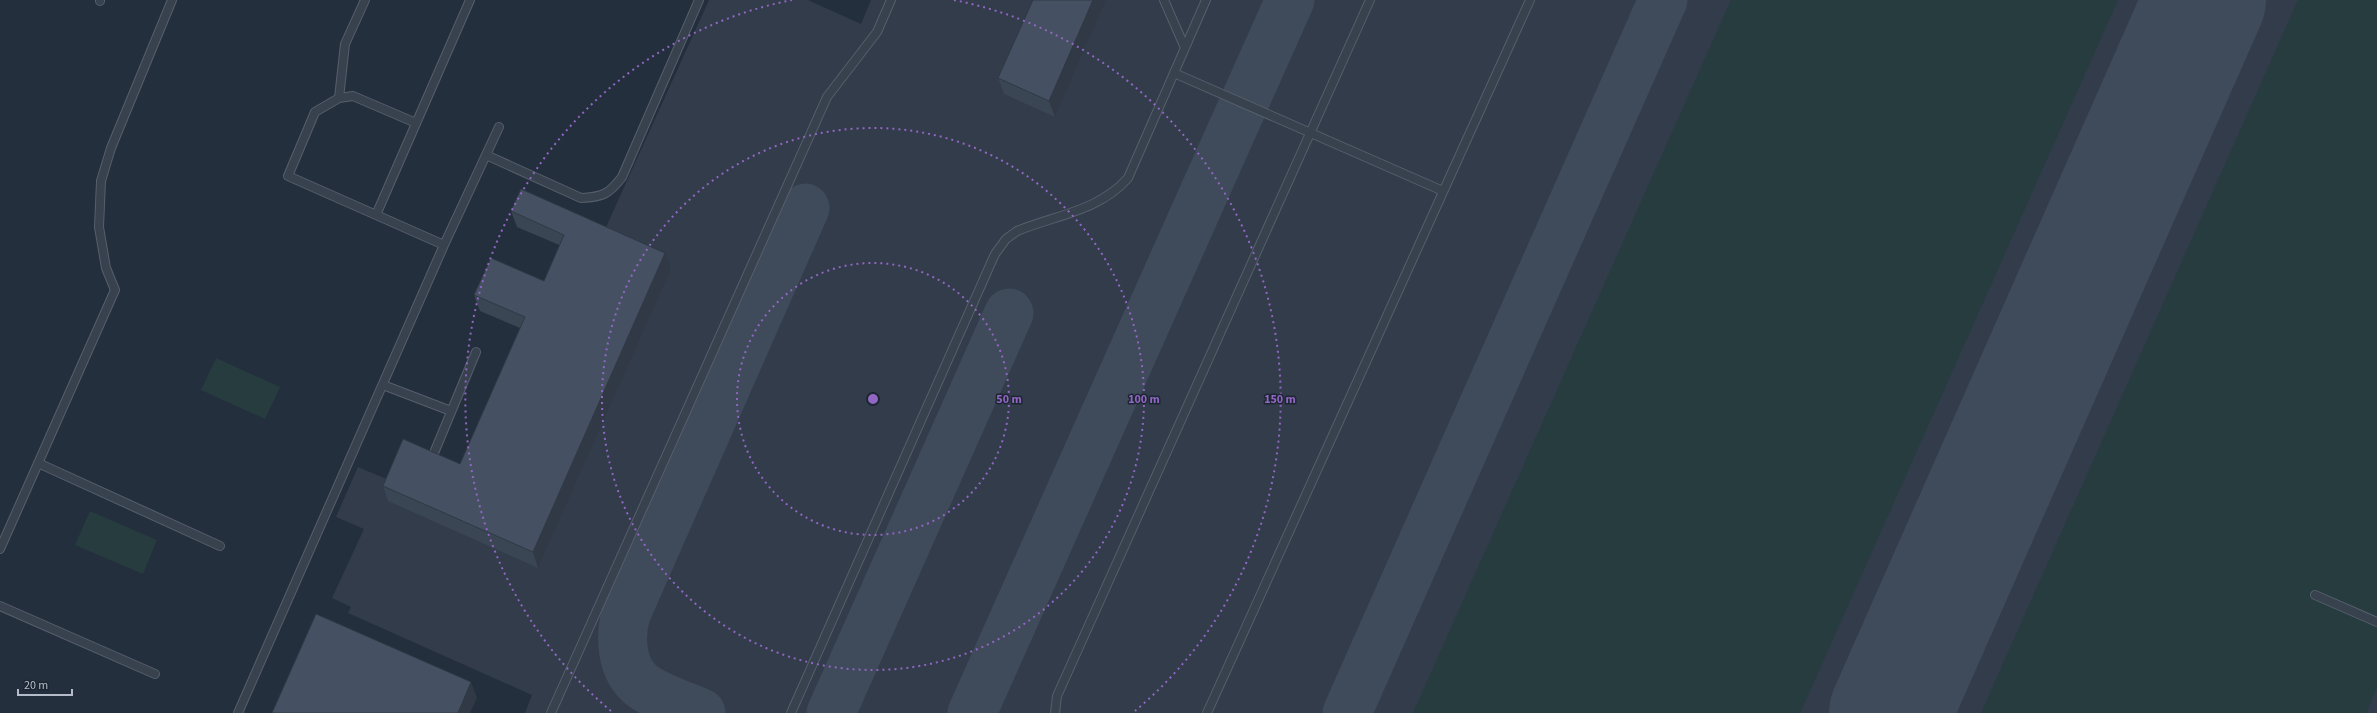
<svg xmlns="http://www.w3.org/2000/svg" width="2377" height="713" font-family="'Source Sans 3',sans-serif">
	<style>
		.airport { fill: #323c4b }
		.green { fill: #263c3f }
		.lines { fill: none; stroke-linecap: round; stroke-linejoin: round }
		.taxiway { stroke: #3f4a5a; stroke-width: 49 }
		.runway { stroke: #3f4a5a; stroke-width: 122 }
		.lane-casing { stroke: #565f6c; stroke-width: 10 }
		.lane { stroke: #38414e; stroke-width: 8 }
		.wall { fill: #3b4654 }
		.shaded-wall { fill: #303945 }
		.building { fill: #455162; stroke: #303945 }
		.ring { fill: none; stroke: #9266c3; stroke-width: 2; stroke-dasharray: 2 4 }
		.centre { fill: #9266c3; stroke: #1d2633; stroke-width: 2 }
		.ring-label { font-size: 12px; text-anchor: middle; font-weight: bold; fill: #9266c3; stroke: #1d2633; stroke-width: 3; stroke-linejoin: round; paint-order: stroke }
	</style>
	<rect width="100%" height="100%" fill="#242f3e"/>
	<path class="airport" d="M709,0H808L861,24L871,0H2377V713H525L532,695L348,613L351,607L332,598L364,529L336,517L358,467L396,483L465,479L570,250L517,227L601,238Z"/>
	<path class="green" d="M1731,0H2118L1800,713H1413Z
		M2298,0H2377V688L2366,713H1981Z
		M216,358L280,387L265,419L201,390Z
		M90,511L157,540L143,574L75,545Z"/>
	<g class="lines">
		<path class="taxiway" d="M701,713C683,705 650,695 637,681C621,664 620,635 626,614L805,208
			M831,713L1009,313
			M972,713L1290,0
			M1347,713L1663,0"/>
		<path class="runway" d="M1890,713L2205,0"/>
		<defs>
			<path id="lane" d="M1164,0L1185,48
				M100,1V0
				M1174,73L1443,191
				M339,98L345,44L365,0
				M416,123L353,96L339,98L315,112L288,176L444,245
				M486,155L581,198C603,197 609,194 622,177L699,0
				M376,215L470,0
				M383,385L451,411
				M434,453L476,352
				M38,463L220,546
				M0,549L115,290L106,268L99,227L101,181L111,148L172,0
				M2315,595L2377,622
				M0,606L155,674
				M238,713L444,245L499,127
				M551,713L827,97L877,32L891,0
				M791,713L995,254L1006,239L1017,231C1056,215 1099,211 1128,178L1206,0
				M1055,713L1057,696L1370,0
				M1207,713L1530,0"/>
		</defs>
		<use href="#lane" class="lane-casing"/>
		<use href="#lane" class="lane"/>
	</g>
	<path class="wall" d="M1033,0H1106L1055,117L1004,94L998,78Z
		M511,211L665,253L671,269L538,568L388,501L383,486L460,464L520,328L480,311L474,295L544,281L560,245L517,227Z"/>
	<path class="shaded-wall" d="M1093,0H1106L1055,117L1049,101Z
		M665,253L671,269L538,568L533,552Z
		M471,682L477,698L470,713H458Z"/>
	<path class="building" d="M1033,0H1093L1049,101L998,78Z
		M521,189L665,253L533,552L383,486L403,439L460,464L525,317L474,295L491,258L544,281L564,235L511,211Z
		M316,614L471,682L458,713H272Z"/>
	<g class="ring">
		<circle cx="873" cy="399" r="136"/>
		<circle cx="873" cy="399" r="271"/>
		<path d="M611 711A407 407 0 0 1 792 0M954 0A407 407 0 0 1 1135 711"/>
	</g>
	<circle cx="873" cy="399" r="6" class="centre"/>
	<g class="ring-label">
		<text x="1009" y="403">50 m</text>
		<text x="1144" y="403">100 m</text>
		<text x="1280" y="403">150 m</text>
	</g>
	<path d="M18 689v6h54v-6" fill="none" stroke="#b4bcc9" stroke-width="2"/>
	<text x="24" y="689" font-size="12" fill="#b4bcc9" stroke="#1d2633" stroke-width="3" paint-order="stroke">20 m</text>
</svg>
